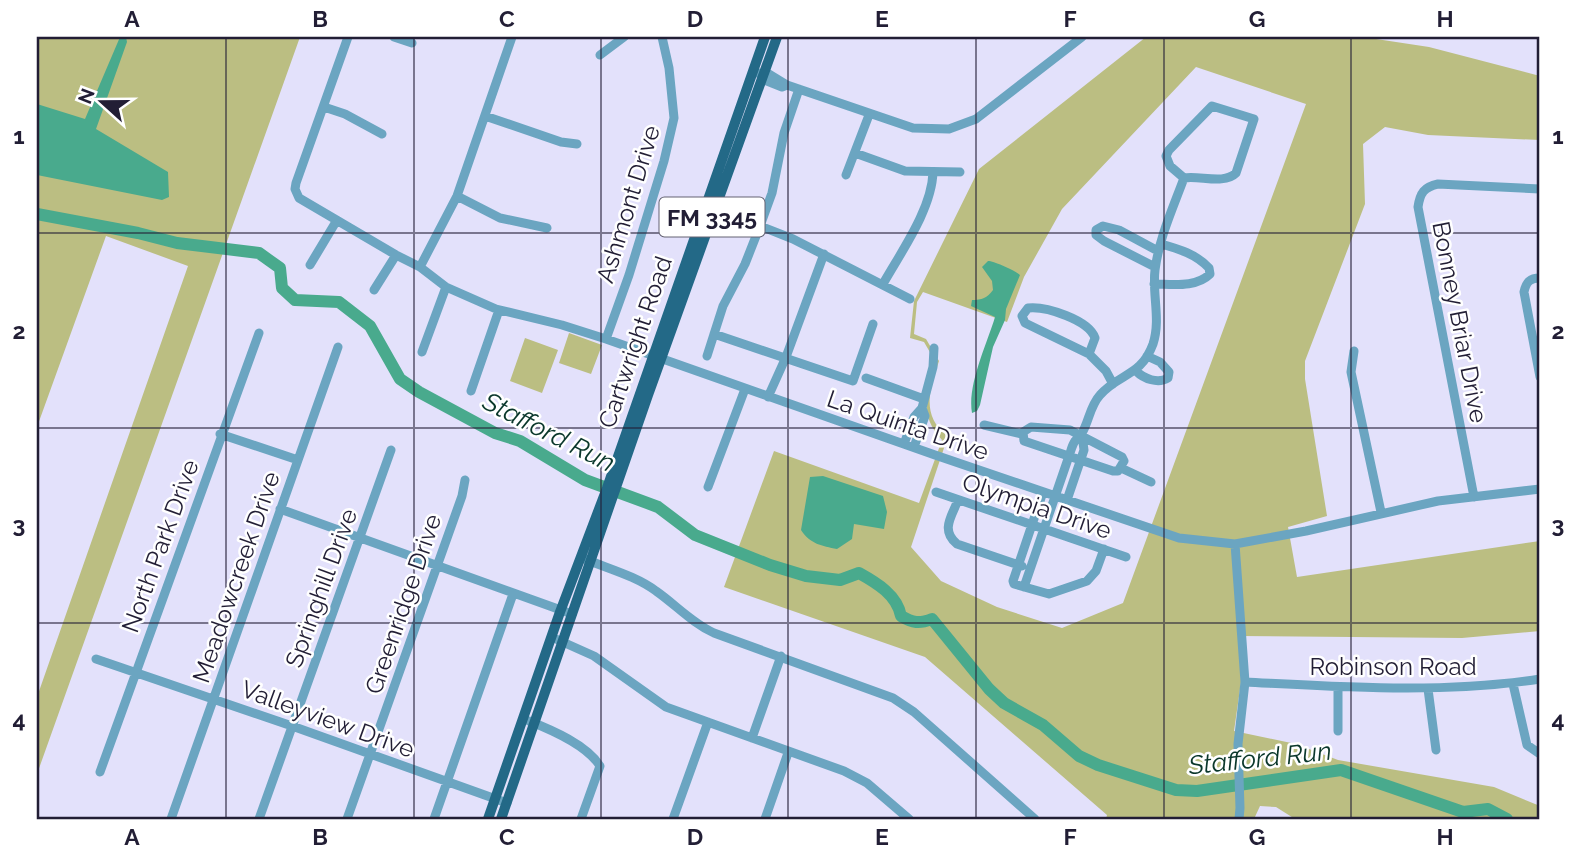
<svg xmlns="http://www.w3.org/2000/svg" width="1577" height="856" font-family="Raleway,sans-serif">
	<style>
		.green { fill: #bbbe82; fill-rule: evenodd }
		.water { fill: #49aa8d }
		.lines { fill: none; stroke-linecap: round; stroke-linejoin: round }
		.river { stroke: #49aa8d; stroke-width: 12 }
		.minor { stroke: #6ba5c1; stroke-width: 9 }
		.major { stroke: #236987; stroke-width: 10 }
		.grid { fill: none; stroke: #221e35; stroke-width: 2; stroke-opacity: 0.55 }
		.labels { text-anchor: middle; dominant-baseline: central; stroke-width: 5; stroke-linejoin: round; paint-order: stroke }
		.shield { fill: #fff; stroke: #646272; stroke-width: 2 }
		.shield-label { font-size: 23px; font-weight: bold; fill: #221e35 }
		.street-label { font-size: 24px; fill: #221e35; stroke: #fff }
		.water-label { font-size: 26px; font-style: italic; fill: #0a372b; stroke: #fff }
		.neatline { fill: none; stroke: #221e35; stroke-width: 2.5 }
		.grid-label { font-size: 23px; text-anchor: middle; font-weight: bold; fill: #221e35 }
	</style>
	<rect width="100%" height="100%" fill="#e3e1fb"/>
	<path class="green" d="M37,37H300L37,774V697L188,266L106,236L37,427Z
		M1146,37H1363L1429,47L1540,76V140L1428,135L1385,127L1363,144L1365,204L1305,361V379L1327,516L1288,527L1297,577L1540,541V631L1462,638L1239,636L1241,682L1234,731L1296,744L1338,760L1494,787L1540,806V819H1295L1276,807L1260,806L1254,819H1106L1107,815L925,657L724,587L774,451L919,503L942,440C917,413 928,393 935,361L924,342L910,338L914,301L979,169ZM1196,67L1306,104L1123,603L1062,628L997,607L941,581L911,547L948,436C920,416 930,388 939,361L926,339L914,334L917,302L923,292L1007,322L1024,277L1062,209Z
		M569,333L602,345L591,374L559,363Z
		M525,338L558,350L542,393L510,381Z"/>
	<path class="water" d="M120,37H126L127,42L96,129L168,172L169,197L162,200L37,175V104L85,119Z
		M988,261C994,261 1016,271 1020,275L1006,309L1005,320L993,347L980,405L977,411L972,413C967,385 987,344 995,317L971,306L972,300C982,300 987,298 993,290L992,281L982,267Z
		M823,476L883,496L887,512L884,529L854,524L852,539L837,549C822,546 810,544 801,530L810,477Z"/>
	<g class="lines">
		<path class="river" d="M37,214L138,233L177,243L259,253L280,268L282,288L295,300L339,302L370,326L400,379L419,392L495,433L520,441L585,480L658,507L695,535L770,565L806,576L840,580L859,573C877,583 897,595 901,616C913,623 919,624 932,619L989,689L1004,703L1043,725L1079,756L1098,765L1176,790L1197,791L1341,770L1463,812L1488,809L1507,819"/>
		<path class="minor" d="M348,37L296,183L295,189L299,198L396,255L420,267L446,287L496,309L562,325L606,339L935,455L1179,538L1235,544L1306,531L1438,501L1540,489
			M394,37L412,43
			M600,55L624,37
			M757,73L769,74L787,85L913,128L949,129L976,119L1082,37
			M764,75L767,81L782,87L787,85
			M1212,106L1254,119L1236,173C1224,185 1199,175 1184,178L1170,166L1166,156L1169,150Z
			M324,107L345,114L382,134
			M485,116L561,142L577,144
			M855,153L905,171L960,172
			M846,175L869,115
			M457,196L500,218L547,228
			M760,226L793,239L910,299
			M310,265L337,220
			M420,267L457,196L512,37
			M1155,267L1104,241L1096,235V230L1103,226L1119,230L1158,251
			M1540,278C1530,278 1526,282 1524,292L1540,377
			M883,284C901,252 932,209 933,172
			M1154,284C1172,284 1196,288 1210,274L1209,268C1196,254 1179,249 1161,244
			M374,290L396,255
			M714,334L853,381L873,324
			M606,339L629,275L664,161L674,118L669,68L662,37
			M1354,351L1351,372L1381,512
			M422,352L446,287
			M1089,354L1095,338C1089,320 1046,306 1028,308L1022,316L1025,323L1089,354L1106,371L1113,384
			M707,356L723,306L745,264L760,226L772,193L784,133L799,89
			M1136,371C1144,379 1158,384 1168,378L1169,372L1160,362L1147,356
			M866,378L924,399
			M471,391L499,310
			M768,397L786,357L824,254
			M984,425L1022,434
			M1031,427L1070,430L1122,457L1124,461L1118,471H1113L1024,441L1023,432Z
			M220,434L298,460
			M904,444L914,417L922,408L933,367L934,348
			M914,447L925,416L922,408
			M1121,468L1151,482
			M708,487L745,389
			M936,492L1126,557
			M1043,492L1013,581L1014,584L1049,594L1087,581L1096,571L1104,549
			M1474,497L1418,207C1420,193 1424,187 1438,184L1540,189
			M958,500C952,516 940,530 957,544L1022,566
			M1067,500L1084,450L1082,435
			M280,509L572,614
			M1235,544L1245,682L1238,744L1240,808L1239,819
			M585,559C609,569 636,576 656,591C676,605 692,623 714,633L893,698L914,712L1035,819
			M1024,587L1069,456C1071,451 1072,445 1075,441C1079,435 1078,440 1082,433C1089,421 1090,406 1100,395C1119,373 1141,377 1153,344C1161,320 1152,294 1155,270C1159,238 1173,208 1184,178
			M556,639L594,656L666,707L844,771L867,783L909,819
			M96,659L292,726L507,803
			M1245,682C1344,687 1443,694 1540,679
			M1513,684L1527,745L1540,754
			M1338,687V731
			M1428,689L1436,750
			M529,721C552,730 587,745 600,766L581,819
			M752,738L781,656
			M100,772L259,333
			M171,819L338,347
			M259,819L391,450
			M347,819L462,496L465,480
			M434,819L513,594
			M673,819L708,722
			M765,819L788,753"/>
		<path class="major" d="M488,819L560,612L607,488L765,37
			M501,819L648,395L777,37"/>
	</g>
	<path class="grid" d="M226,37V819M414,37V819M601,37V819M788,37V819M976,37V819M1164,37V819M1351,37V819M37,233H1540M37,428H1540M37,623H1540"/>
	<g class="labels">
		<rect class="shield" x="659.5" y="197.5" width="105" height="39" rx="5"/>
		<g class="shield-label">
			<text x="712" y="217">FM 3345</text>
		</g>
		<g class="street-label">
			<text transform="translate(628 204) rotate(-73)">Ashmont Drive</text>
			<text transform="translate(1460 322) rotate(79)">Bonney Briar Drive</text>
			<text transform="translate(635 342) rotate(-71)">Cartwright Road</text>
			<text transform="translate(908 425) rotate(19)">La Quinta Drive</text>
			<text transform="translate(1037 506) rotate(19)">Olympia Drive</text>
			<text transform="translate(160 546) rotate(-70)">North Park Drive</text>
			<text transform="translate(236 577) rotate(-71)">Meadowcreek Drive</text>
			<text transform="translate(321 588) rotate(-70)">Springhill Drive</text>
			<text transform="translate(403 604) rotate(-71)">Greenridge Drive</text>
			<text x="1393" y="666">Robinson Road</text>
			<text transform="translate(328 719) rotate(20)">Valleyview Drive</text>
		</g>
		<g class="water-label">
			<text transform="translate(549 432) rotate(27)">Stafford Run</text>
			<text transform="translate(1260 758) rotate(-6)">Stafford Run</text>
		</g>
	</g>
	<rect width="1577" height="856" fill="none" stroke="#ffffff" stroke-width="77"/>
	<g transform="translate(102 102) rotate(291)" stroke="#ffffff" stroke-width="5" paint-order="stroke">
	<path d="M0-5L12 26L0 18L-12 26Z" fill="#221e35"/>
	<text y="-10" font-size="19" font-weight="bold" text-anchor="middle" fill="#221e35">N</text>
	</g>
	<rect x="38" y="38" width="1500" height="780" class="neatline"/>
	<g class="grid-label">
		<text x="132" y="27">A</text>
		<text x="320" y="27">B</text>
		<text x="507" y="27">C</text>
		<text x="695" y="27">D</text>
		<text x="882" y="27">E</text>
		<text x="1070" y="27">F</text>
		<text x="1257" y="27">G</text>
		<text x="1445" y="27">H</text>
		<text x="19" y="144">1</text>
		<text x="1558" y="144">1</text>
		<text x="19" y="339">2</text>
		<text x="1558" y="339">2</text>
		<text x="19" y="533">3</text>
		<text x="1558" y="533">3</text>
		<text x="19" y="728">4</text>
		<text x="1558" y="728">4</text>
		<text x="132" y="845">A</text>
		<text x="320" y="845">B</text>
		<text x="507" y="845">C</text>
		<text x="695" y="845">D</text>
		<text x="882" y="845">E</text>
		<text x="1070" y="845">F</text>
		<text x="1257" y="845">G</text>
		<text x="1445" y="845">H</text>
	</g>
</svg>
